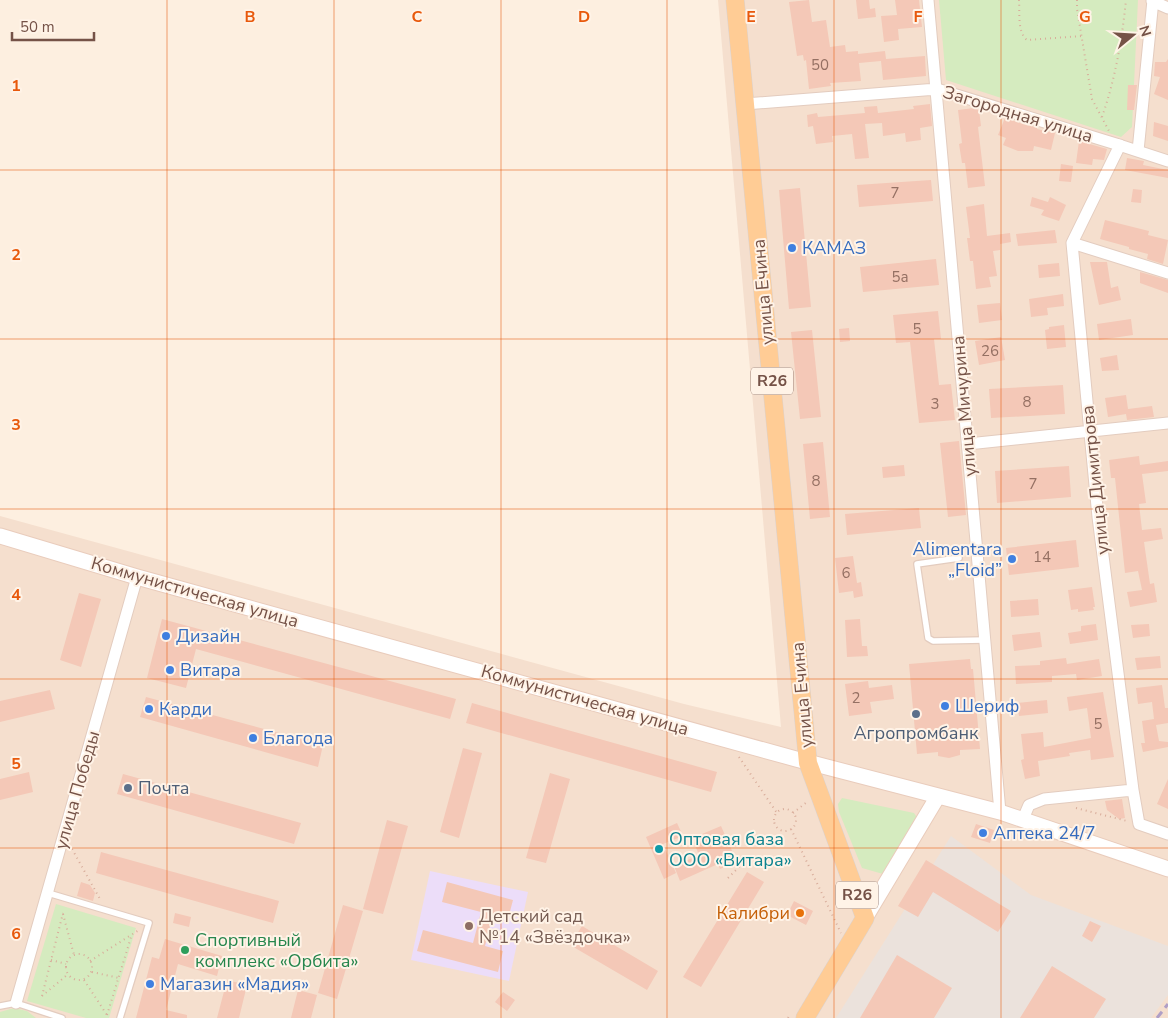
<svg xmlns="http://www.w3.org/2000/svg" width="1168" height="1018" font-family="'Nunito Sans',sans-serif">
	<style>
		.residential { fill: #f5dfce }
		.industrial { fill: #ebe2dc }
		.education { fill: #ecddf9 }
		.green { fill: #d5ebbf }
		.building { fill: #f4c8b7 }
		.lines { fill: none; stroke-linecap: round; stroke-linejoin: round }
		.service-casing { stroke: #e3ccbf; stroke-width: 8 }
		.minor-casing { stroke: #e3ccbf; stroke-width: 13 }
		.secondary-casing { stroke: #e9ccbc; stroke-width: 17 }
		.primary-casing { stroke: #dbd2cf; stroke-width: 19 }
		.path { stroke: #d8ac9a; stroke-width: 2; stroke-dasharray: 1 4; stroke-linecap: butt }
		.service { stroke: #fff; stroke-width: 5.5 }
		.minor { stroke: #fff; stroke-width: 11 }
		.secondary { stroke: #fff; stroke-width: 15 }
		.primary { stroke: #ffcc95; stroke-width: 18 }
		.rail { stroke: #b09fc6; stroke-width: 3; stroke-dasharray: 8 5; stroke-linecap: butt }
		.grid { fill: none; stroke: #e8590c; stroke-width: 1; stroke-opacity: 0.55 }
		.shop-dot { fill: #3f7fe0; stroke: #fff3e7; stroke-width: 2 }
		.service-dot { fill: #5c6f8a; stroke: #fff3e7; stroke-width: 2 }
		.culture-dot { fill: #0f9aa8; stroke: #fff3e7; stroke-width: 2 }
		.food-dot { fill: #e8710a; stroke: #fff3e7; stroke-width: 2 }
		.education-dot { fill: #8d6e63; stroke: #fff3e7; stroke-width: 2 }
		.leisure-dot { fill: #2e9e5b; stroke: #fff3e7; stroke-width: 2 }
		.labels { text-anchor: middle; dominant-baseline: central; stroke-width: 4; stroke-linejoin: round; paint-order: stroke }
		.number-label { font-size: 15px; fill: #957063 }
		.shield { fill: #fff3e7; stroke: #9e8277; stroke-width: 1 }
		.shield-label { font-size: 16px; font-weight: bold; fill: #755247 }
		.street-label { font-size: 18px; fill: #755247; stroke: #fff3e7 }
		.shop-label { font-size: 18px; fill: #366cbe; stroke: #fff3e7; text-anchor: start }
		.service-label { font-size: 18px; fill: #4e5e75; stroke: #fff3e7 }
		.culture-label { font-size: 18px; fill: #0d838f; stroke: #fff3e7; text-anchor: start }
		.food-label { font-size: 18px; fill: #c56008; stroke: #fff3e7; text-anchor: end }
		.education-label { font-size: 18px; fill: #785e54; stroke: #fff3e7; text-anchor: start }
		.leisure-label { font-size: 18px; fill: #27864d; stroke: #fff3e7; text-anchor: start }
		.grid-label { font-size: 16px; text-anchor: middle; font-weight: bold; fill: #e8590c; stroke: #fff3e7; stroke-width: 4; stroke-linejoin: round; paint-order: stroke }
	</style>
	<rect width="100%" height="100%" fill="#fdefe0"/>
	<path class="residential" d="M718,0H1168V1018H0V516L684,704L781,727Z"/>
	<path class="industrial" d="M951,836L1031,895L1168,946V995L1151,1018H836Z"/>
	<path class="education" d="M430,871L528,892L509,981L411,960Z"/>
	<path class="green" d="M939,0H1138L1132,127L1121,137L946,80Z
		M842,798L914,813L916,816V819L883,874L862,868L839,812L838,804Z
		M56,904L136,928L109,1018H86L27,1001Z
		M14,1008L27,1011L36,1018H0V1012Z"/>
	<path class="building" d="M809,0L812,22L826,20L830,47L845,45L846,52L858,51V54L885,51L886,59L925,56L926,76L883,80L881,61L859,63L861,81L830,83L831,86L809,89L806,60L804,61L803,55L797,56L789,2Z
		M856,0H869L870,9L875,8L876,17L858,19Z
		M895,0H919L922,27L898,29L899,40L884,42L881,16L897,15Z
		M1168,59V100L1154,94L1160,77L1154,76L1155,62H1166Z
		M1128,85H1137L1134,110H1127Z
		M930,104L932,126L920,128L921,140L906,142L905,133L883,136L882,123L865,124L869,158L855,159L852,134L832,136L833,142L816,144L813,126L808,127L807,115L817,113L818,117L865,113L864,107L877,106L878,113L914,109L913,106Z
		M974,108L979,110L981,126L978,127L985,186L968,188L965,163H962L959,144L962,143L958,110Z
		M1005,118L1029,126V125L1037,128V129L1055,133L1051,150L1034,146L1033,151H1018L1003,145L1006,138L998,135Z
		M1154,122L1168,126V141L1153,136Z
		M1079,141L1107,149L1104,160L1093,159L1092,165L1076,163Z
		M1127,158L1144,161L1143,165L1168,170V178L1125,170Z
		M1061,164L1073,166L1071,182L1059,181Z
		M931,180L933,201L859,207L857,185Z
		M800,188L811,307L789,309L779,190Z
		M1133,189L1142,190L1141,203L1131,202Z
		M1032,197L1048,202L1050,197L1066,205L1059,221L1041,215L1044,210L1030,206Z
		M984,204L987,236L1010,233L1011,242L1000,244V250L993,251L997,276L989,277L991,287L976,289L973,261H970L967,238H970L966,207Z
		M1105,220L1149,231L1148,235L1168,240L1163,264L1147,259L1148,254L1129,249V247L1100,239Z
		M1055,230L1057,243L1018,246L1016,234Z
		M936,259L939,285L863,292L860,267Z
		M1090,262H1107L1111,288L1118,286L1121,300L1099,305Z
		M1059,263L1060,276L1039,278L1038,265Z
		M1140,272L1168,280V293L1140,283Z
		M1063,294L1064,306L1047,308L1048,315L1031,317L1029,299Z
		M1000,303L1002,320L979,323L977,305Z
		M938,311L941,339H934L939,385L951,384L955,420L919,423L910,342L896,343L893,315Z
		M1131,319L1133,335L1099,340L1097,324Z
		M1064,325L1066,347L1047,349L1045,330L1049,329V327Z
		M849,328L850,341L840,342L839,329Z
		M812,330L821,417L800,419L791,332Z
		M1001,337L1005,360L979,365L975,341Z
		M1117,355L1119,370L1102,371L1100,358Z
		M1063,385L1065,414L991,418L989,389Z
		M1126,395L1128,409L1152,406L1154,417L1127,420L1126,414L1108,417L1105,398Z
		M959,441L966,515L948,517L940,443Z
		M823,442L830,517L810,519L803,444Z
		M1139,456L1140,465L1168,461V471L1142,474L1146,503L1139,504L1142,530L1161,528L1163,539L1144,542L1150,584L1154,583L1157,602L1130,607L1127,592L1142,590L1138,571L1125,573L1115,478H1111L1109,460Z
		M904,465L905,476L883,478L882,467Z
		M1069,466L1071,497L997,503L995,471Z
		M919,508L921,528L847,535L845,514Z
		M1076,540L1079,567L1009,575L1006,548Z
		M853,556L857,583L861,582L863,596L854,598L853,591L839,593L835,558Z
		M1092,587L1095,607H1093L1094,610L1078,612V609L1071,610L1068,590Z
		M79,593L101,599L81,667L60,660Z
		M1038,599L1039,615L1011,617L1010,601Z
		M162,619L456,699L450,719L196,649L186,688L147,678Z
		M860,619L862,646H867L868,656L847,657L845,620Z
		M1096,624L1098,640L1070,644L1068,633L1081,631V626Z
		M1149,624L1150,636L1133,638L1131,625Z
		M1040,632L1042,647L1014,651L1012,635Z
		M1160,656L1161,668L1137,670L1135,658Z
		M1066,658L1067,664L1099,659L1102,676L1077,680L1076,674L1052,676V682L1016,684L1015,666L1040,665V661Z
		M970,659L971,669H973L980,749L960,750V755L949,758L938,756V752L917,754L909,664Z
		M868,681L869,688L892,685L894,699L870,702L872,713L849,716L845,684Z
		M1162,685L1165,708H1168V723L1156,725L1159,741L1168,742V747L1143,752L1141,743H1145L1142,721L1154,719L1152,702L1138,704L1136,688Z
		M50,690L55,709L0,722V701Z
		M1103,692L1114,757L1091,760L1090,750L1069,753L1070,756L1038,761L1040,776L1025,779L1021,760L1024,759L1021,734L1043,732L1044,747L1091,738L1087,708L1069,711L1067,697Z
		M146,697L323,745L318,767L140,717Z
		M1047,700L1048,713L1019,716L1017,703Z
		M472,703L717,772L711,792L466,723Z
		M463,748L482,753L459,838L440,832Z
		M29,772L33,792L0,800V779Z
		M550,773L570,779L546,863L526,858Z
		M123,774L301,823L294,844L117,794Z
		M1168,779V809L1157,804Z
		M1122,799L1125,818L1119,819L1107,810L1105,801Z
		M387,820L408,826L383,914L363,909Z
		M677,823L683,836L663,844L676,873L664,879L646,837Z
		M976,824L994,830L990,843L971,837Z
		M721,826L737,862L720,869L718,864L680,881L674,866L699,855L694,843L705,839L702,834Z
		M101,852L279,901L273,923L96,873Z
		M926,860L1011,911L998,932L933,892L918,917L898,906Z
		M747,872L764,882L701,987L683,977Z
		M81,882L90,885L95,893L93,901L77,896Z
		M447,882L513,900L508,919L493,915L485,946L503,951L498,972L417,951L423,930L473,943L481,912L442,902Z
		M794,901L813,911L806,925L787,915Z
		M343,905L363,911L337,999L318,993Z
		M175,913L191,917L189,927L173,923Z
		M1090,921L1101,926L1092,942L1082,936Z
		M582,926L658,971L647,990L570,945Z
		M165,939L222,956L217,976L178,964L166,1010L187,1015V1018H136L152,957L159,959Z
		M897,955L952,988L934,1018H860Z
		M1052,966L1106,999L1094,1018H1020Z
		M227,980L247,985L239,1018H217Z
		M298,990L317,995L311,1018H291Z
		M503,992L515,1000L507,1011L495,1002Z"/>
	<g class="lines">
		<defs>
			<path id="service" d="M959,558L917,564L928,638L933,641L984,640
				M48,893L149,923L120,1018
				M0,1006L16,1003L62,1018"/>
			<path id="minor" d="M928,0L1000,812
				M1152,1L1168,8
				M745,104L937,89L1116,144L1168,161
				M1120,145L1072,243L1098,517L1133,790L1139,824L1168,834
				M1138,151L1153,0
				M1072,243L1168,273
				M968,444L1168,423
				M1023,819L1029,805L1044,799L1133,790
				M16,1003L137,577"/>
			<path id="secondary" d="M0,536L137,577L796,759L1000,812L1168,869
				M865,918L938,796"/>
			<path id="primary" d="M735,0L808,763L865,918L805,1018"/>
		</defs>
		<use href="#service" class="service-casing"/>
		<use href="#minor" class="minor-casing"/>
		<use href="#secondary" class="secondary-casing"/>
		<use href="#primary" class="primary-casing"/>
		<path class="path" d="M1019,0C1020,12 1017,32 1027,40L1082,36
			M1077,0V9L1092,99L1109,131
			M1102,117C1115,80 1122,40 1126,0
			M739,757L777,813
			M1076,808L1127,821
			M774 820a11 11 0 1 1 22 0a11 11 0 1 1-22 0Z
			M793,813L807,802
			M791,829L841,933
			M72,849L100,899
			M728,878L746,860
			M63,914L74,955
			M66 967a13 13 0 1 1 26 0a13 13 0 1 1-26 0Z
			M51,960L66,964
			M90,961L139,930
			M92,972L119,978
			M84,980L107,1015
			M42,996L63,913
			M42,996L67,975
			M107,1015L132,934
			M788,1018L791,1014"/>
		<use href="#service" class="service"/>
		<use href="#minor" class="minor"/>
		<use href="#secondary" class="secondary"/>
		<use href="#primary" class="primary"/>
		<path class="rail" d="M1157,1018L1168,1004"/>
	</g>
	<path class="grid" d="M167,0V1018M334,0V1018M501,0V1018M667,0V1018M834,0V1018M1001,0V1018M0,170H1168M0,339H1168M0,509H1168M0,679H1168M0,848H1168"/>
	<g class="shop-dot">
		<circle cx="792" cy="248" r="5"/>
		<circle cx="1012" cy="559" r="5"/>
		<circle cx="166" cy="636" r="5"/>
		<circle cx="170" cy="670" r="5"/>
		<circle cx="945" cy="706" r="5"/>
		<circle cx="149" cy="709" r="5"/>
		<circle cx="253" cy="738" r="5"/>
		<circle cx="983" cy="833" r="5"/>
		<circle cx="150" cy="984" r="5"/>
	</g>
	<g class="service-dot">
		<circle cx="916" cy="714" r="5"/>
		<circle cx="128" cy="788" r="5"/>
	</g>
	<circle class="culture-dot" cx="659" cy="849" r="5"/>
	<circle class="food-dot" cx="800" cy="913" r="5"/>
	<circle class="education-dot" cx="469" cy="926" r="5"/>
	<circle class="leisure-dot" cx="185" cy="950" r="5"/>
	<g class="labels">
		<g class="number-label">
			<text x="820" y="65">50</text>
			<text x="895" y="193">7</text>
			<text x="900" y="277">5а</text>
			<text x="917" y="329">5</text>
			<text x="990" y="351">26</text>
			<text x="1027" y="402">8</text>
			<text x="935" y="404">3</text>
			<text x="816" y="481">8</text>
			<text x="1033" y="484">7</text>
			<text x="1042" y="557">14</text>
			<text x="846" y="573">6</text>
			<text x="856" y="698">2</text>
			<text x="1098" y="724">5</text>
		</g>
		<g class="shield">
			<rect x="751" y="367.5" width="42" height="27" rx="4"/>
			<rect x="836" y="881.5" width="42" height="27" rx="4"/>
		</g>
		<g class="shield-label">
			<text x="772" y="381">R26</text>
			<text x="857" y="895">R26</text>
		</g>
		<g class="street-label">
			<text transform="translate(1018 114) rotate(17)">Загородная улица</text>
			<text transform="translate(763 292) rotate(-95)">улица Ечина</text>
			<text transform="translate(964 406) rotate(-95)">улица Мичурина</text>
			<text transform="translate(1095 480) rotate(-96)">улица Димитрова</text>
			<text transform="translate(195 592) rotate(16)">Коммунистическая улица</text>
			<text transform="translate(802 695) rotate(-95)">улица Ечина</text>
			<text transform="translate(585 700) rotate(16)">Коммунистическая улица</text>
			<text transform="translate(77 790) rotate(-74)">улица Победы</text>
		</g>
		<g class="shop-label">
			<text x="802" y="248">КАМАЗ</text>
			<text x="1002" y="549" text-anchor="end">Alimentara<tspan x="1002" dy="21">„Floid”</tspan></text>
			<text x="176" y="636">Дизайн</text>
			<text x="180" y="670">Витара</text>
			<text x="955" y="706">Шериф</text>
			<text x="159" y="709">Карди</text>
			<text x="263" y="738">Благода</text>
			<text x="993" y="833">Аптека 24/7</text>
			<text x="160" y="984">Магазин «Мадия»</text>
		</g>
		<g class="service-label">
			<text x="916" y="733">Агропромбанк</text>
			<text x="138" y="788" text-anchor="start">Почта</text>
		</g>
		<g class="culture-label">
			<text x="669" y="839">Оптовая база<tspan x="669" dy="21">ООО «Витара»</tspan></text>
		</g>
		<g class="food-label">
			<text x="790" y="913">Калибри</text>
		</g>
		<g class="education-label">
			<text x="479" y="916">Детский сад<tspan x="479" dy="21">№14 «Звёздочка»</tspan></text>
		</g>
		<g class="leisure-label">
			<text x="195" y="940">Спортивный<tspan x="195" dy="21">комплекс «Орбита»</tspan></text>
		</g>
	</g>
	<g class="grid-label">
		<text x="250" y="22">B</text>
		<text x="417" y="22">C</text>
		<text x="584" y="22">D</text>
		<text x="751" y="22">E</text>
		<text x="918" y="22">F</text>
		<text x="1085" y="22">G</text>
		<text x="16" y="91">1</text>
		<text x="16" y="260">2</text>
		<text x="16" y="430">3</text>
		<text x="16" y="600">4</text>
		<text x="16" y="769">5</text>
		<text x="16" y="939">6</text>
	</g>
	<g transform="translate(1133 35) rotate(72)" stroke="#fff3e7" stroke-width="4" paint-order="stroke">
	<path d="M0-4L9 19L0 12L-9 19Z" fill="#755247"/>
	<text y="-8" font-size="14" font-weight="bold" text-anchor="middle" fill="#755247">N</text>
	</g>
	<path d="M12 32v8h82v-8" fill="none" stroke="#755247" stroke-width="2.5"/>
	<text x="20" y="32" font-size="15" fill="#755247" stroke="#fff3e7" stroke-width="4" paint-order="stroke">50 m</text>
</svg>
